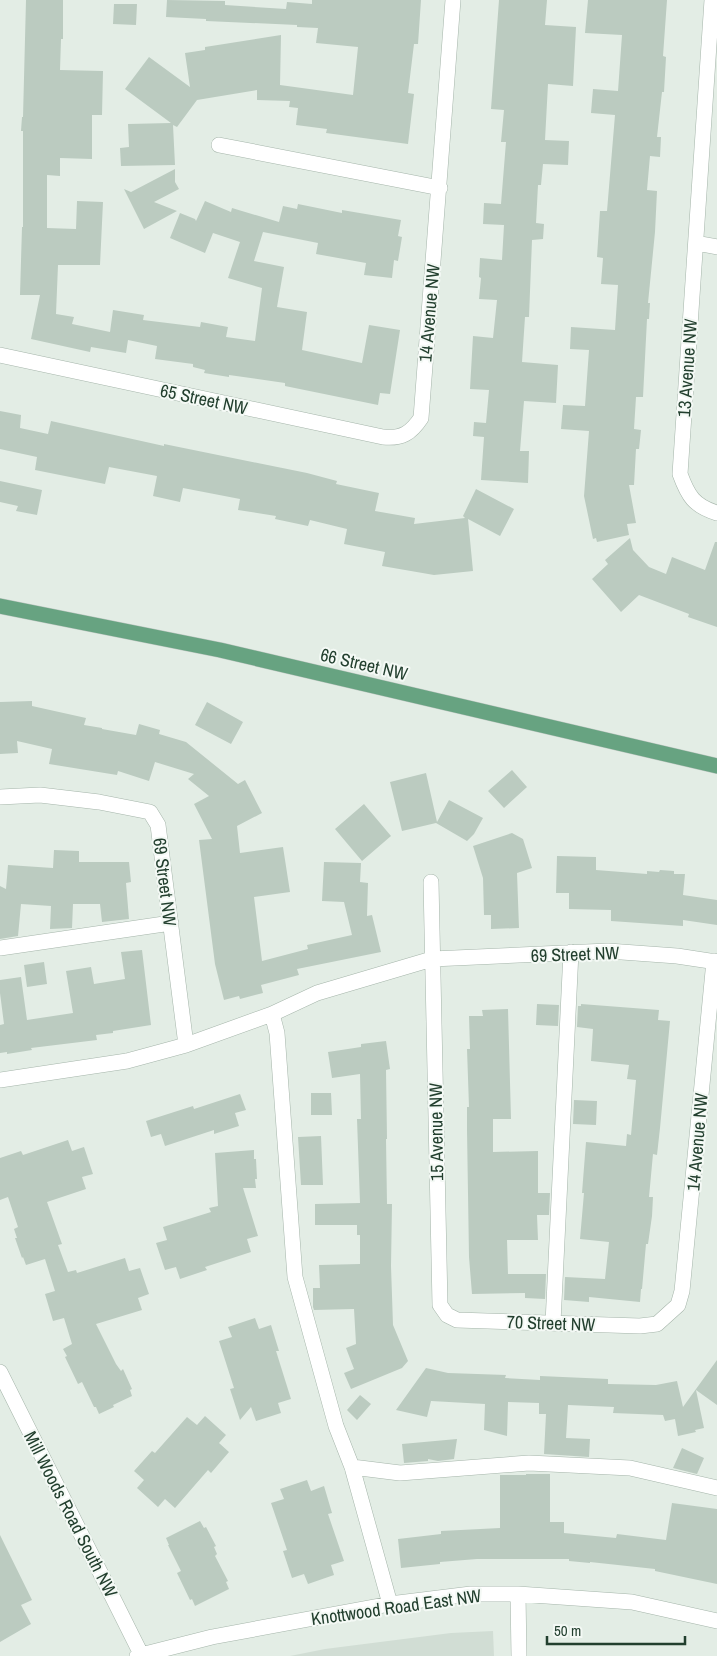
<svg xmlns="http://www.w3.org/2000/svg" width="717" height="1656" font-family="'Archivo Narrow',sans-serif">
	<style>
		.built { fill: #d1ddd4 }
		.building { fill: #bbcbc0 }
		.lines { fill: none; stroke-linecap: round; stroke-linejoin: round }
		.minor-casing { stroke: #a5b5aa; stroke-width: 16 }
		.major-casing { stroke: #c1c9c4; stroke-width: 16 }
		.minor { stroke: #fff; stroke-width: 15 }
		.major { stroke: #67a381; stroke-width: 15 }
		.labels { text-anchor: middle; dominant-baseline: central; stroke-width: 4; stroke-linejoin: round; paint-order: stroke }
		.street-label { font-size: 18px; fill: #223f2e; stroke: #f4f9f5 }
	</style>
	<rect width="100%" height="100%" fill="#e3ede5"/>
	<path class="built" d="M493,1631L494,1656H290L325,1649L451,1633Z"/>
	<path class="building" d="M26,0H63V39H61L60,70L103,71L102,115H92V159L60,158V176L47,175V228L76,229L77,201L103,202L100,265H58L56,314L74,317L72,324L110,332L113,310L144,315L143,320L200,327L201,322L228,327L226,337L255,341L262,288L228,278L240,242L213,233L205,253L170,238L180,213L195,219L196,221L205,201L231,212L232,208L279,222L283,206L297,209L298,204L342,213V210L401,220L398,236L402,237L398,261L394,260L392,278L364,275L366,263L316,254L318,243L263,232L254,261L284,267L277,307L307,312L302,350L362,363L369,325L400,330L390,394L380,393L378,405L285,386V383L229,375V377L204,373L205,370L193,367V364L155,359L157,346L128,340L126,353L91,347L90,352L31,339L40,295H20L22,227H23V131H21L22,117H23Z
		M167,0L225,1V5L286,9L287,2L312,4V0H421L418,44H414L408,93L414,94L408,144L326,133L327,129L296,125L298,108L289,107L290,101L257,100V90L197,100L177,127L173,125L175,165L121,166L120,148L129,147L128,124L171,123L125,89L149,57L190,87L185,53L205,50V47L281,35L280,85L353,95L358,47L316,43L318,28L297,27V25L206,21V19L166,17Z
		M499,0H547L545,25L576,27L573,86L548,84L545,140L569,141L568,165L543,164L541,185H538L536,223L544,224L543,239L532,240L529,317H525L522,362L558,365L556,403L524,401L520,451H529L528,483L481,480L484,437L473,436L474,422L486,423L489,390L470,389L473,336L493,338L497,300L479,299L481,278L479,277L480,258L502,260L504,225L483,224L484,203L501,204L506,142H501L504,110L491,109Z
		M588,0H667L663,56L666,57L664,92H662L657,137H661L660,157L650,156L647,190L657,191L655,232L648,303H650L649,319H647L643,397H636L634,429L641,430L639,449H636L634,485H629L636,523L627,524L629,535L597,542L596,538L593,539L584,496L589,431L561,429L563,405L585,406L589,350L570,349L571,327L615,330L618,285L601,284L603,258L597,257L600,211H607L615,115L591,113L593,89L618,91L622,35L585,33Z
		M114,4H137L136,25L113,24Z
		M175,169V182L179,189L154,202L177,211L144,229L124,189L131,192Z
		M0,411L21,415L20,428L48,434L51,421L164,446V444L307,473L337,481L336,484L379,493L375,511L415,518L414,524L465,518L463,516L476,489L514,509L500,536L468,519L473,571L434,575L382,566L385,552L344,544L347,529L310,520L308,526L275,519L276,516L238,510L240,499L183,488L180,502L153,496L157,476L109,467L105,484L35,470L37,457L0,449Z
		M0,481L42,490L37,515L16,511L18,506L0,502Z
		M630,538L633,550L649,567L666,574L672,557L705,570L715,542H717V627L688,617L689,614L639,595L621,612L592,579L608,564L605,560Z
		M32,701V706L86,718L84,725L102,728V729L136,735L139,724L160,730L159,734L186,742L238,784L245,780L262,813L237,826L240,853L283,847L290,892L254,897L262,961L308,949L307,945L352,935L344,902L322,901L324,862L361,863L360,882L368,883L367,916L372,915L381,952L297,969L299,975L261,985L263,993L240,999L239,996L224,1000L215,964L199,840L212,839L194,804L209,796L188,779L194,774L155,762L149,781L118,771L117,775L49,764L52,749L17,741L18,753L0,754V702Z
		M207,702L243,722L231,744L195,725Z
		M512,770L527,787L504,808L488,791Z
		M426,773L437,822L449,800L483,818L474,834L467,841L436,823L402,831L390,782Z
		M364,804L391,836L362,861L335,829Z
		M512,833L523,839L532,868L517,873L519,928L491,929V915H484L483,878L473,846Z
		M54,850L79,851V862H129L131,882L126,883L129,919L102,922L100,904H73L72,928L50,929L51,906L21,904L18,936L0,939V886L6,889L8,865L53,868Z
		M557,856L596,857V870L647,874V871L659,872L660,870L674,871V874H685L683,895L717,900V925L683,920V926L611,921V910L569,909V893H556Z
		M142,950L151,1025L113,1031V1033L96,1035L97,1040L31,1048L32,1050L7,1054V1052L0,1053V1025L4,1024L0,993V980L21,977L27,1020L73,1013L66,971L91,967L94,984L125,979L121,952Z
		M44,962L47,984L27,987L24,965Z
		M537,1004L559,1005L558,1026L536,1025Z
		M581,1004L659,1010L658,1020L670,1021L660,1128L657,1155L653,1154L649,1197H653L652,1216L648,1244H646L642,1289H641L640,1302L589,1297V1302L564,1300L565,1277L605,1279L609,1242L580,1239L584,1193H582L586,1142L626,1146L627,1134L631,1135L636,1080L627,1079L629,1065L591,1061L593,1029L577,1027L578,1006H581Z
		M508,1009L511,1119H493V1152L538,1151V1193H550L549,1215H537L538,1240H507L508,1274H546L545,1299L525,1298V1293L472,1294L469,1257L467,1130V1107H469L467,1049H470L469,1016H483L482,1010Z
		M386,1041L390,1069L386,1070L387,1139H386L387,1204H392L391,1266L393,1325L408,1361L402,1368L351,1389L344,1373L354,1369L346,1348L356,1344L354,1309L314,1310L313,1307V1288H320L319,1265L360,1264V1235H357V1225H315V1204L360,1203L357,1119H361L360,1074L332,1078L328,1052L361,1047V1044Z
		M311,1093H331L332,1115H311Z
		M240,1094L246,1110L235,1113L239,1126L214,1134V1130L165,1146L161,1134L151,1137L146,1121L193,1106L194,1109Z
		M574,1100L597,1101L596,1125L573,1124Z
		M321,1136L323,1185H301L298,1137Z
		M68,1140L72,1151L84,1147L93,1174L82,1177L86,1189L47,1202L62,1244L58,1245L68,1272L76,1270L77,1273L125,1258L129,1271L140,1268L149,1294L138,1298L142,1310L96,1324L116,1364L121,1371L123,1369L132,1389L130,1390L132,1396L113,1405L114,1407L99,1414L96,1407H94L82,1382L78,1384L65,1357L67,1356L63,1349L72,1344L64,1318L53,1321L45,1294L55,1291L45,1259L26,1265L23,1257L22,1258L15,1238H17L14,1229L18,1227L8,1197L0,1200V1158L21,1151L23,1155Z
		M254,1150V1159H256L257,1179H255L256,1188H243L258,1236L247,1239L251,1252L205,1267L207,1270L180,1279L176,1267L165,1270L156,1243L167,1240L163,1227L211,1212L209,1208L218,1206L215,1153Z
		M255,1318L259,1329L271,1325L279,1351H276L291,1399L278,1403L281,1413L256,1421L251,1407L240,1420L230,1389L234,1388L219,1341L232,1337L228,1327Z
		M717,1360V1405L696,1390L704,1428L695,1430L696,1432L678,1436L675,1419L665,1421L663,1415L613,1413L614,1407L568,1405L566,1438L590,1439L589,1457L544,1454L546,1414H539V1403L508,1402L507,1436L484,1430L485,1404L431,1401L427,1417L396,1410L426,1368L448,1373L506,1375L505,1378L540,1380V1376L608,1379V1384L656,1385L677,1381L683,1407Z
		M360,1395L371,1404L357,1420L347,1410Z
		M205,1416L226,1435L219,1443L229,1452L211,1473L208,1470L175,1508L165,1499L158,1507L137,1488L144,1480L134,1471L152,1451L155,1453L187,1417L197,1425Z
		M457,1439L454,1459L438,1461L428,1459V1461L404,1463L402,1444Z
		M682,1448L704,1458L697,1474L673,1468Z
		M526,1474H550V1522H564V1533L616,1538L617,1534L666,1540L672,1503L717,1509V1584L655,1571V1569L590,1562V1563L569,1561V1559H477L440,1562V1564L401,1568L398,1539L441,1534V1531L500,1528V1475H526Z
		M307,1480L311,1491L324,1486L332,1513L328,1514L344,1561L331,1565L334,1575L308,1584L304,1574L292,1578L283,1551L287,1550L271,1503L284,1499L280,1489Z
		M200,1521L204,1528L206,1527L216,1546L214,1547L217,1554L215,1556L228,1581L226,1582L229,1589L195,1606L192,1599L190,1600L177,1573L181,1571L168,1545H169L166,1538Z
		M0,1535L32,1600L21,1605L31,1624L0,1642Z"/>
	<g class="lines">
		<defs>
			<path id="minor" d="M712,0L680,474C688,496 694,506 717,513
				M219,145L440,188
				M696,243L717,247
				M0,355L383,437C402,439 411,433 421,418L453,0
				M0,797L40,795L99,802L150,812L158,825L186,1045
				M431,882L440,1305L447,1315L457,1320L640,1326L657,1324L678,1305L682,1291L714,961
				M0,948L171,923
				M272,1014L277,1033L295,1277L336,1426L352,1467L390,1604
				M0,1080L127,1061L186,1045L272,1014L317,993L432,959L608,951L677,956L717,962
				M553,1323L571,952
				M0,1372L142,1656
				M352,1467L400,1473L529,1463L630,1468L717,1488
				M518,1594L519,1656
				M137,1656L212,1637L390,1604L471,1594H518L632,1602L717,1621"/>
			<path id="major" d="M0,606L220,650L717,766"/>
		</defs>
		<use href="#minor" class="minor-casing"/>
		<use href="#major" class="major-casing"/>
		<use href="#minor" class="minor"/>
		<use href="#major" class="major"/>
	</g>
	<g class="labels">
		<g class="street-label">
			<text transform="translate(429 313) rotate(-85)">14 Avenue NW</text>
			<text transform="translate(687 368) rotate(-86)">13 Avenue NW</text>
			<text transform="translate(204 399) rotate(12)">65 Street NW</text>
			<text transform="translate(364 664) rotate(13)">66 Street NW</text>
			<text transform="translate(165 882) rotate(83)">69 Street NW</text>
			<text transform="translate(575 954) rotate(-2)">69 Street NW</text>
			<text transform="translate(436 1132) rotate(-91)">15 Avenue NW</text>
			<text transform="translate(697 1142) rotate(-85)">14 Avenue NW</text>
			<text transform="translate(551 1323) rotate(2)">70 Street NW</text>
			<text transform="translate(71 1514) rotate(63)">Mill Woods Road South NW</text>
			<text transform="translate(396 1607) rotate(-8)">Knottwood Road East NW</text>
		</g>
	</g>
	<path d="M547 1636v8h138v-8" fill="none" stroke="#223f2e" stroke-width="2.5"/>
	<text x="554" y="1636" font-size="15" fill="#223f2e" stroke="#f4f9f5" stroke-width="4" paint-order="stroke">50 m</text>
</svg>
